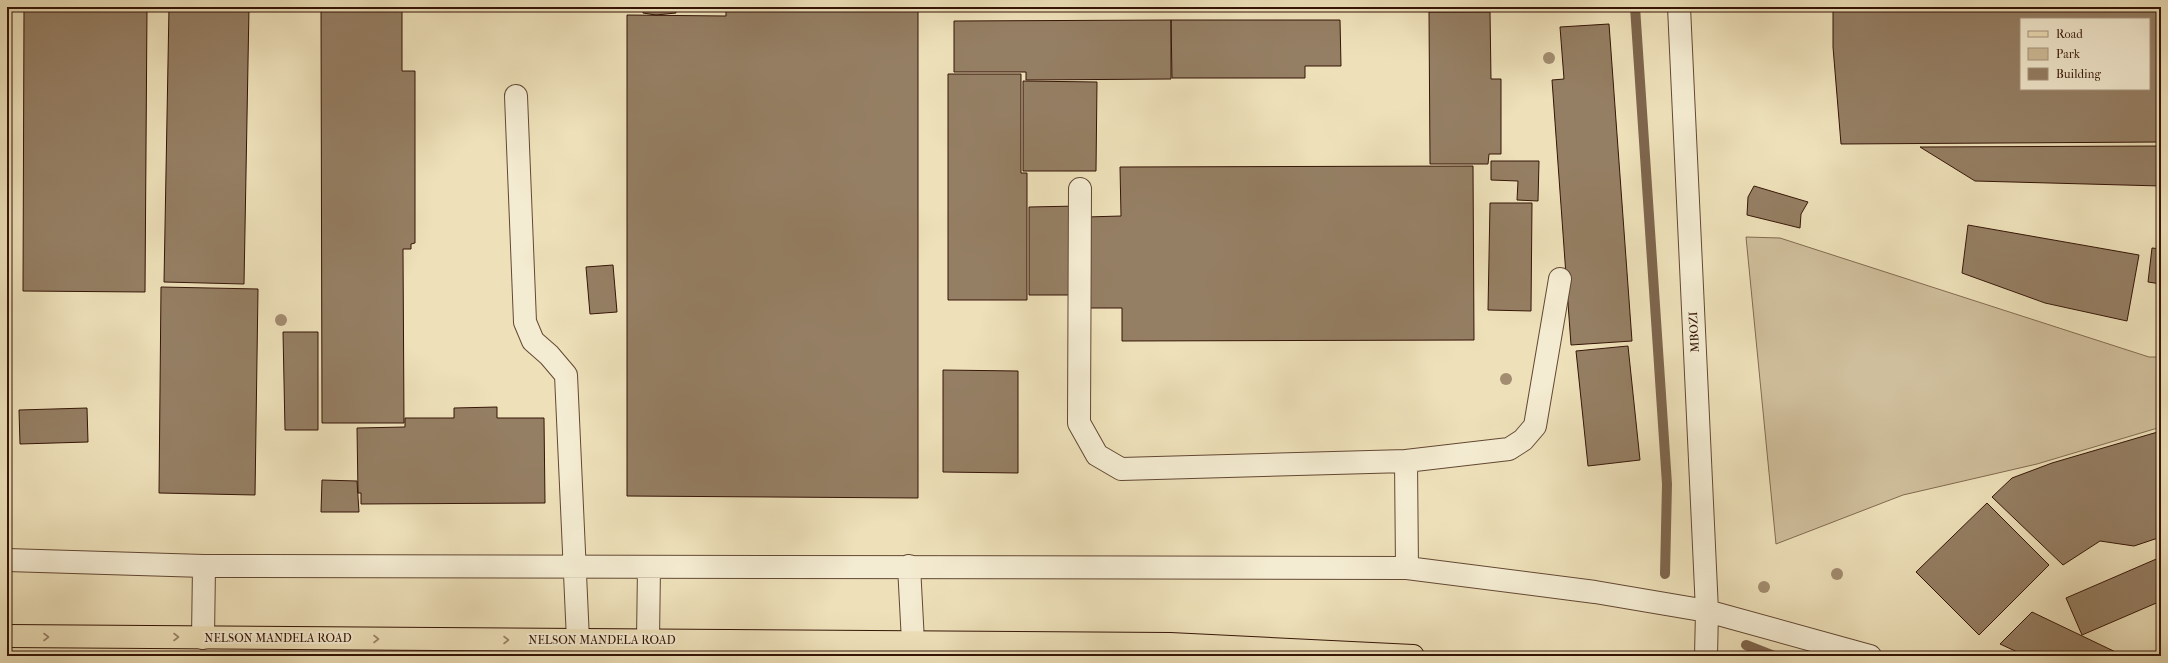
<svg xmlns="http://www.w3.org/2000/svg" width="2168" height="663" font-family="'IM FELL French Canon',serif">
	<style>
		.green { fill: #cfbe9b; stroke: #826a50 }
		.lines { fill: none; stroke-linecap: round; stroke-linejoin: round }
		.stream { stroke: #7e664d; stroke-width: 10 }
		.building { fill: #957f64; stroke: #351506; fill-rule: evenodd }
		.minor-casing { stroke: #634833; stroke-width: 24 }
		.major-casing { stroke: #351506; stroke-width: 24 }
		.minor { stroke: #f4ecd2; stroke-width: 22 }
		.major { stroke: #eee1ba; stroke-width: 22 }
		.tree { fill: #a28d70 }
		.oneway { stroke: #9b8569 }
		.labels { text-anchor: middle; dominant-baseline: central; stroke-width: 4; stroke-linejoin: round; paint-order: stroke }
		.street-label { font-size: 12px; fill: #351506; stroke: #f4ecd2 }
	</style>
	<rect width="100%" height="100%" fill="#eee1ba"/>
	<filter id="stains"><feTurbulence type="fractalNoise" baseFrequency=".005" numOctaves="4"/><feColorMatrix values="0 0 0 0 .2 0 0 0 0 .09 0 0 0 0 .02 0 0 0 .5 -.17"/></filter>
	<radialGradient id="worn" r=".72"><stop offset=".6" stop-color="#630" stop-opacity="0"/><stop offset="1" stop-color="#630" stop-opacity=".3"/></radialGradient>
	<path class="green" d="M1746,237L1780,238L2149,357H2161V427L2037,464L1903,495L1776,544Z"/>
	<g class="lines">
		<path class="stream" d="M1635,7L1667,484L1665,574
			M1746,645L1774,656"/>
	</g>
	<path class="building" d="M24,7H147L145,292L23,291Z
		M169,7H249L244,284L164,282Z
		M321,7H402V71H415V243L411,244V249H403L404,423H322Z
		M624,7H676V13L656,15L643,13V10L624,9Z
		M726,7H918V498L627,496V15L726,16Z
		M958,7H1531V9H958Z
		M1833,7H2161V142L1841,144L1833,47ZM2021,19H2149V89H2021Z
		M1429,12H1490L1491,79H1501V154H1489L1488,164H1430Z
		M1171,20H1340L1341,66H1305V78H1172Z
		M1171,20V79L1026,80V72H954V21Z
		M1609,24L1632,341L1571,345L1552,80L1564,79L1560,27Z
		M948,74H1021V173H1027V300H948Z
		M1023,81L1097,82L1096,171H1023Z
		M2161,146V186L1975,181L1920,147Z
		M1491,161H1539L1538,201L1517,200L1518,181L1491,180Z
		M1473,166L1474,340L1122,341V308H1087L1086,217L1121,216L1120,167Z
		M1754,186L1808,202L1801,214L1800,228L1747,215L1748,197Z
		M1490,203H1532L1531,311L1488,310Z
		M1078,206V295H1029V207Z
		M1968,225L2139,255L2127,321L2045,303L1962,273Z
		M2152,248L2161,249V284L2148,282Z
		M613,265L617,312L590,314L586,267Z
		M161,287L258,289L255,495L159,493Z
		M283,332H318V430H285Z
		M1628,346L1640,460L1588,466L1576,351Z
		M943,370L1018,371V473L943,472Z
		M497,407V418H544L545,503L361,504V493H358L357,428L405,427V418H454V408Z
		M87,408L88,442L20,444L19,410Z
		M2161,431V537L2134,546L2100,541L2063,565L1992,497L2012,478L2052,463Z
		M322,480L357,481L359,512H321Z
		M1987,503L2049,565L1979,635L1916,572Z
		M2161,557V601L2082,635L2066,598Z
		M2032,612L2124,656H2026L2000,644Z"/>
	<g class="lines">
		<defs>
			<path id="minor" d="M1679,7L1707,611L1706,656
				M516,96L525,322L533,341L549,355L566,375L578,640
				M1080,189L1079,423L1097,455L1121,469L1406,461L1407,568
				M1406,461L1509,449L1523,440L1535,426L1560,279
				M7,560L204,566L1407,568L1595,592L1707,611L1870,656
				M909,566L913,642
				M203,638L204,566
				M648,640L649,567"/>
			<path id="major" d="M7,636L1170,644L1413,656"/>
		</defs>
		<use href="#minor" class="minor-casing"/>
		<use href="#major" class="major-casing"/>
		<use href="#minor" class="minor"/>
		<use href="#major" class="major"/>
	</g>
	<g class="tree">
		<circle cx="1549" cy="58" r="6"/>
		<circle cx="281" cy="320" r="6"/>
		<circle cx="1506" cy="379" r="6"/>
		<circle cx="1837" cy="574" r="6"/>
		<circle cx="1764" cy="587" r="6"/>
	</g>
	<defs><path id="oneway-chevron" d="M-2-3.5L2.5 0L-2 3.5" fill="none" stroke-width="1.6" stroke-linecap="round" stroke-linejoin="round"/></defs>
	<g class="oneway">
		<use href="#oneway-chevron" transform="translate(46 637)"/>
		<use href="#oneway-chevron" transform="translate(176 637)"/>
		<use href="#oneway-chevron" transform="translate(376 639)"/>
		<use href="#oneway-chevron" transform="translate(506 640)"/>
	</g>
	<g class="labels">
		<g class="street-label">
			<text transform="translate(1694 332) rotate(-93)">MBOZI</text>
			<text x="278" y="638">NELSON MANDELA ROAD</text>
			<text x="602" y="640">NELSON MANDELA ROAD</text>
		</g>
	</g>
	<rect width="2168" height="663" fill="none" stroke="#eee1ba" stroke-width="24"/>
	<rect x="8" y="8" width="2152" height="647" fill="none" stroke="#351506" stroke-width="2"/>
	<rect x="12" y="12" width="2144" height="639" fill="none" stroke="#351506"/>
	<rect x="2020" y="18" width="130" height="72" fill="#f4ecd2" stroke="#a89680"/>
	<rect x="2028" y="31" width="20" height="6" fill="#eee1ba" stroke="#a89680"/>
	<text x="2056" y="38" font-size="12" fill="#351506">Road</text>
	<rect x="2028" y="48" width="20" height="12" fill="#cfbe9b" stroke="#a89680"/>
	<text x="2056" y="58" font-size="12" fill="#351506">Park</text>
	<rect x="2028" y="68" width="20" height="12" fill="#957f64" stroke="#a89680"/>
	<text x="2056" y="78" font-size="12" fill="#351506">Building</text>
	<rect width="100%" height="100%" filter="url(#stains)"/>
	<rect width="100%" height="100%" fill="url(#worn)"/>
</svg>
